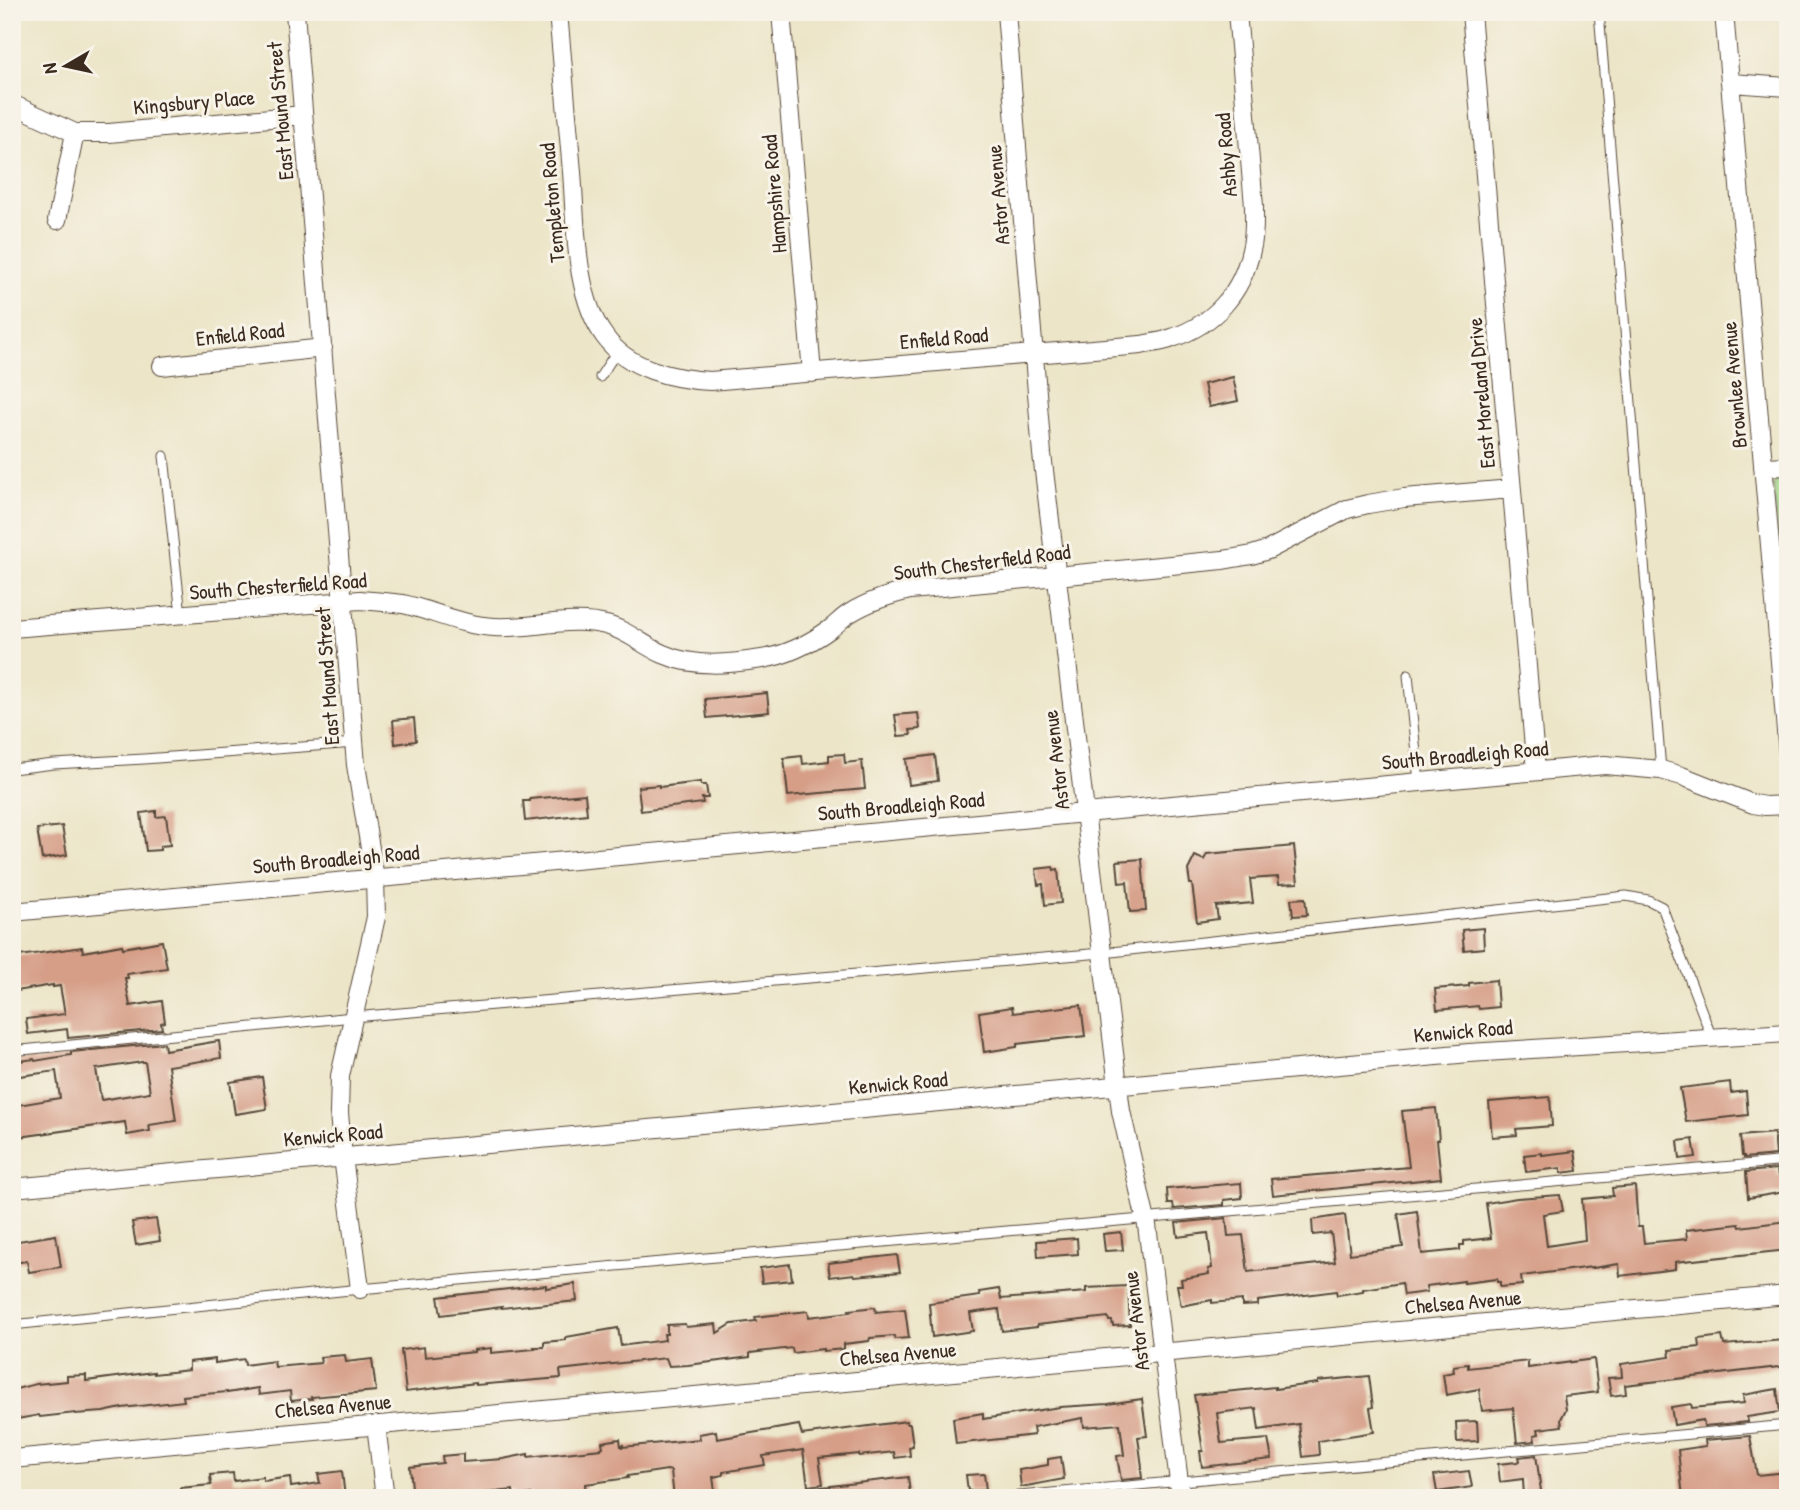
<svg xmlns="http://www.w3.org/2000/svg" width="1800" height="1510" font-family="'Patrick Hand',sans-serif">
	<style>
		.green { fill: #a3d889; stroke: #6f8154; stroke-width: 2 }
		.building { fill: #d69e87; fill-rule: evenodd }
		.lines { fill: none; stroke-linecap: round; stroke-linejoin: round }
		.service-casing { stroke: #564638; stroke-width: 11 }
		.minor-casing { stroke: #564638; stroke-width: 20 }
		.service { stroke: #fff; stroke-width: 9 }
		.minor { stroke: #fff; stroke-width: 18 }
		.labels { text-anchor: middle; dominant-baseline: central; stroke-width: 6; stroke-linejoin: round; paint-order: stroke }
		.street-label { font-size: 21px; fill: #3b2a1e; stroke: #f7f3e8 }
	</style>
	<rect width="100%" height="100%" fill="#f7f3e8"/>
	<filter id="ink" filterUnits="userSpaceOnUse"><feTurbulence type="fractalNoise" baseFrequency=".0143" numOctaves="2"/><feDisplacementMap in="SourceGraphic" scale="14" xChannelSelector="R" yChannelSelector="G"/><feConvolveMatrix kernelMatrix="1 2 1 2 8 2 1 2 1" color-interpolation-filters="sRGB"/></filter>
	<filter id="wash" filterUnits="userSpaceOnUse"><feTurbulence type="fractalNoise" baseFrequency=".00686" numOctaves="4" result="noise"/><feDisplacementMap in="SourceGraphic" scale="28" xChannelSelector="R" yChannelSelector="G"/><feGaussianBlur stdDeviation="1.57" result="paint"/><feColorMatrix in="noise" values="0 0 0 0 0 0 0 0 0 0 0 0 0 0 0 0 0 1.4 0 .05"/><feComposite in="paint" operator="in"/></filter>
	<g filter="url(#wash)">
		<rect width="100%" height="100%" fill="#ece5c8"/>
		<path class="green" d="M1788,477V653L1773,485L1778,478Z"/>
		<g id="blocks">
			<path class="building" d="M1233,377L1238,401L1209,407L1204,384Z
				M767,693L769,712L707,718L705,699Z
				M918,713L920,729L910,730L911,735L898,736L895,715Z
				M414,718L416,741L395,744L393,720Z
				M844,754L845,763L862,761L865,789L788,796L784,758L802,756L803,764L829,761V755Z
				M935,755L938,781L909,785L906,759Z
				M701,782V785H706L708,798H702L703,803L641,811L638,787L659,785V787Z
				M585,794L587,814L525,821L523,801H530V799Z
				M156,811V817L166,816L170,845L160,846V850L146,851L141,813Z
				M62,826L67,855L42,859L37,829Z
				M1294,846L1298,883L1279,884L1278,877L1250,879L1253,903L1216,906L1218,919L1197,922L1192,884H1190L1188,870L1195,856L1204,860L1207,854Z
				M1142,859L1146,911L1130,912L1127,882L1119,883L1117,861Z
				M1053,867L1054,870L1058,869L1061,903L1045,905L1043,884L1038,885L1036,869Z
				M1305,898L1307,915L1293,916L1291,899Z
				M1483,928L1484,948L1464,950L1462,930Z
				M162,941L167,968L127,974L128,978H125L130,1006L162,1001L165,1022L161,1023L162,1029L68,1038L67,1029L28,1034L26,1019L65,1014L60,986L53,987V985L16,991L12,957L82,947L83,952L122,945L123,948Z
				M1496,980L1498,1007L1479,1009L1478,1006L1437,1010L1435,989L1469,986V983Z
				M1081,1005L1085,1036L1017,1044V1047L984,1052L979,1012L1012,1007L1013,1013Z
				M219,1041L221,1058L168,1066L176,1121L149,1125L150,1131L127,1135L125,1122L12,1138V1106L60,1098L56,1071L12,1077V1062L34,1059L35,1061L71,1055V1052L164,1043L165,1050ZM142,1062H145L150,1092L101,1100L96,1069Z
				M262,1077L267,1109L235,1114L230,1082Z
				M1730,1082L1731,1093L1746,1091L1748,1115L1686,1122L1680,1088Z
				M1550,1097L1552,1126L1516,1129L1517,1135L1492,1137L1489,1102Z
				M1436,1108L1439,1140H1437L1441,1178L1273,1195L1271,1179L1409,1167L1402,1111Z
				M1774,1133L1776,1155L1744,1158V1156H1742L1740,1136Z
				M1693,1139L1696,1157L1680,1159L1678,1141Z
				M1575,1151L1578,1171L1561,1173V1168L1526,1172L1524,1155L1542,1153V1155Z
				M1777,1169L1778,1176H1783L1785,1192L1748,1198L1746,1172Z
				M1241,1183L1242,1198L1224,1200V1205L1174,1209L1173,1204H1168L1167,1189Z
				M1635,1186L1638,1227H1642L1644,1243L1687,1239L1686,1230L1739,1224L1740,1227L1788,1221V1250L1675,1262V1269L1620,1276L1619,1264L1593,1268V1267L1521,1276L1522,1285L1500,1287V1282H1497V1279L1464,1283V1281L1426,1286L1427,1292L1404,1295L1402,1283L1363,1289V1291L1337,1295L1336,1291L1258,1301V1305L1242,1306V1300L1212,1303V1300L1181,1306L1177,1285H1182L1181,1279L1209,1274L1208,1269L1212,1268L1208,1233L1178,1237L1176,1223L1226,1218L1228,1236L1243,1235L1248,1272L1335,1262L1331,1233L1313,1235L1312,1220L1345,1215L1350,1254L1403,1247L1398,1214L1417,1211L1422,1254L1460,1250V1245H1464V1241L1491,1238L1486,1203L1517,1198L1560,1195L1563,1211L1543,1214L1547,1246L1585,1240L1582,1199L1613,1196L1612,1188Z
				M156,1219L160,1241L136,1245L132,1222Z
				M1121,1232L1123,1250L1105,1251L1103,1234Z
				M56,1235L61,1267L29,1272L27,1261L12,1263V1242Z
				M1077,1238L1078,1254L1038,1257L1037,1241Z
				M897,1255L900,1272L855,1276L854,1274L830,1277L828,1263Z
				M790,1264L792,1280L762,1283L760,1268Z
				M575,1284L577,1301L528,1306V1305L502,1308V1307L441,1315L438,1297L546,1285V1288Z
				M1128,1286L1130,1325L1113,1326L1112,1321H1109L1108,1317L1037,1325V1327L1002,1331L999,1309L970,1313L973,1331L932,1337L929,1303L980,1296L979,1292L999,1289L1001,1299L1086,1292V1288Z
				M875,1307L876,1312L905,1309L909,1338L895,1339L894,1336L870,1338L869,1341L844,1344V1349L823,1351V1349L793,1353L792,1348L750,1353V1357L688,1365L669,1366L666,1358L560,1370L561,1378L476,1385V1383L406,1392L401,1350L424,1347L425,1357L474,1352V1350L491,1348V1353L535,1349L534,1347H544V1342L566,1340V1337L618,1328L621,1346L665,1340L664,1334H667V1325L685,1324L686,1327L716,1324L717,1333L732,1324L756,1321L755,1317L808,1311L809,1317L850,1312L849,1310Z
				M1722,1336L1724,1345L1784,1340L1787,1366L1625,1385L1626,1394L1611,1396L1608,1378L1622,1377L1621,1364L1670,1357L1669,1350L1700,1347L1699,1339Z
				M345,1355L346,1362L372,1359L376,1391L311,1397L312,1399L291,1401L290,1391L259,1395L258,1388L227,1393V1392L183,1396L184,1401L122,1408L103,1412L75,1414V1413L40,1417L39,1415L12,1420V1390L36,1384L67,1381V1376L86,1375V1381L154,1372V1374L189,1370V1362L215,1359V1363L244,1359L245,1365L274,1361L275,1367L321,1363L320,1357Z
				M1594,1359L1598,1392L1564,1396L1566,1409L1561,1419L1562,1426L1538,1429L1539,1434L1534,1435L1535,1441L1517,1443L1513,1408L1482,1411L1479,1389L1446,1395L1443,1374L1454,1372L1453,1366L1468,1364V1368L1528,1361V1368Z
				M1369,1376L1373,1407L1370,1408L1374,1432L1318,1441L1319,1455L1303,1457L1299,1424L1259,1430L1256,1408L1217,1413L1221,1443L1268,1439L1272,1459L1202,1467L1200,1451H1203L1194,1395L1275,1387V1389L1318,1383V1381Z
				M1777,1389L1780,1412L1747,1417L1748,1422L1704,1426L1703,1420L1674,1425L1671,1407L1691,1404L1692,1408L1744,1403L1743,1395Z
				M1142,1399L1147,1436L1138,1437L1142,1467L1141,1470L1142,1478L1121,1480L1117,1456L1124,1455L1120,1424L1084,1427L1083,1418L1033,1427L1034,1435L956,1444L953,1418L983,1413V1419L1060,1407L1108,1404Z
				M907,1421V1424H910L913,1446L909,1447L910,1456L895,1458L894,1452L859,1456V1454L819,1458L823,1484L808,1486L803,1450L763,1456L765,1465L723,1472V1475L713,1477L716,1498H674L671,1471L667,1470L627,1476L628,1478L585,1484L586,1498H531V1494L514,1497L513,1490L438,1498H413L410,1467L443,1463L442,1456L463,1454V1462L503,1459L528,1454V1457L601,1449V1448L603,1447L602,1442L620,1439L621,1446L623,1445V1447L700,1439L699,1434L716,1431L717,1439L799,1425L802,1435Z
				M1477,1421L1478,1441L1457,1442L1456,1422Z
				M1750,1436L1757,1475L1788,1472V1498H1683L1678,1450L1706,1446L1705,1440Z
				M1536,1455L1542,1498H1524L1523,1479L1500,1482L1498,1464L1517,1462L1520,1460L1519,1457Z
				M1061,1457L1064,1479L1021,1487L1019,1470L1048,1465V1459Z
				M342,1471L345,1498H180V1488L211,1485L210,1475L233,1473L234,1481L263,1477V1481L290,1477L291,1487L320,1483L318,1474Z
				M1469,1471L1472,1487L1437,1492L1434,1475Z
				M984,1474L986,1490L968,1491L966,1475Z
				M908,1477L910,1493L868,1498H815L814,1488Z"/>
		</g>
	</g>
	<g filter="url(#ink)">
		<use href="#blocks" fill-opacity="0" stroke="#564638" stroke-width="2"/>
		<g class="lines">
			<defs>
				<path id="service" d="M1599,12L1661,770
					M600,377L617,351
					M164,456L181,615
					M1408,675L1419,782
					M12,769L54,764L144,759L355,743
					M12,1051L353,1017L1102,953L1626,896L1648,900L1662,907L1712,1038
					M12,1325L360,1289L1788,1161
					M998,1498L1788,1425"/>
				<path id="minor" d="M295,12L356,765L375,878L376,917L340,1076L339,1113L343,1157L360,1289
					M558,12C563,65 567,119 572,172C576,222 574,296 605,337C628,369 673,379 710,381L1141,345C1151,343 1163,342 1172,338C1214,324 1242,293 1251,250C1255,236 1254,221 1254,206L1237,12
					M781,12L812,373
					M1006,12L1042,454L1121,1111L1147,1225L1181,1498
					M1471,12L1536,771
					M1724,12L1788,754
					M1731,83L1788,87
					M12,104L75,133H109L303,115
					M57,220L75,133
					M162,366L323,348
					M1763,467L1788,466
					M12,628L360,600C374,601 389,602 403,604C434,611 463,626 495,627C532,629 570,616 606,625C627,630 644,646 663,654C695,668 729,664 762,659C788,655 809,644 830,629C837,624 843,617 850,613C869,601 889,595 910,590L1223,560L1252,555L1268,550L1347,509L1368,504L1404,498L1512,489
					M12,912L1605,765L1661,770L1682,776L1753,804L1765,806L1788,805
					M12,1188L1469,1053L1788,1033
					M376,1425L385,1498
					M12,1459L1788,1295"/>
			</defs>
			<use href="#service" class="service-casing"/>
			<use href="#minor" class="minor-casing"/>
			<use href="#service" class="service"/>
			<use href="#minor" class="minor"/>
		</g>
	</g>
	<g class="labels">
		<g class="street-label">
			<text transform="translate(194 102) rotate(-5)">Kingsbury Place</text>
			<text transform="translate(280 111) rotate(-95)">East Mound Street</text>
			<text transform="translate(1226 155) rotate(-95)">Ashby Road</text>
			<text transform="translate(774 194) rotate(-95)">Hampshire Road</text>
			<text transform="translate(998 195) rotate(-95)">Astor Avenue</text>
			<text transform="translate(552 203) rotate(-95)">Templeton Road</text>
			<text transform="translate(240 334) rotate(-6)">Enfield Road</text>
			<text transform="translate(944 338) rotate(-5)">Enfield Road</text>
			<text transform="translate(1734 385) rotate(-95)">Brownlee Avenue</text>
			<text transform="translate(1481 393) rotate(-95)">East Moreland Drive</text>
			<text transform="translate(982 562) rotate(-7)">South Chesterfield Road</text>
			<text transform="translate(278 586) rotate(-4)">South Chesterfield Road</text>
			<text transform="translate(327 676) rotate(-94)">East Mound Street</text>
			<text transform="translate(1465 755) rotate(-5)">South Broadleigh Road</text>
			<text transform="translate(1056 760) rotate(-97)">Astor Avenue</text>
			<text transform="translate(901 806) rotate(-5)">South Broadleigh Road</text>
			<text transform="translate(336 859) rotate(-5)">South Broadleigh Road</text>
			<text transform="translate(1463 1031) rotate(-5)">Kenwick Road</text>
			<text transform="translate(898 1083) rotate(-5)">Kenwick Road</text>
			<text transform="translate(333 1135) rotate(-5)">Kenwick Road</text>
			<text transform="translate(1463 1302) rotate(-5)">Chelsea Avenue</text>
			<text transform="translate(1136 1321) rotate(-97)">Astor Avenue</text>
			<text transform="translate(898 1354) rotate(-5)">Chelsea Avenue</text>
			<text transform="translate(333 1406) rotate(-5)">Chelsea Avenue</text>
		</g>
	</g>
	<rect width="1800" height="1510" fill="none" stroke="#f7f3e8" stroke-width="42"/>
	<g transform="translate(66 66) rotate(261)" stroke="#f7f3e8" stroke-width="5" paint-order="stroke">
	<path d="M0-5L12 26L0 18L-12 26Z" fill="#3b2a1e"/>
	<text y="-10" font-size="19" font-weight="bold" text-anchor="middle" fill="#3b2a1e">N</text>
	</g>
</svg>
